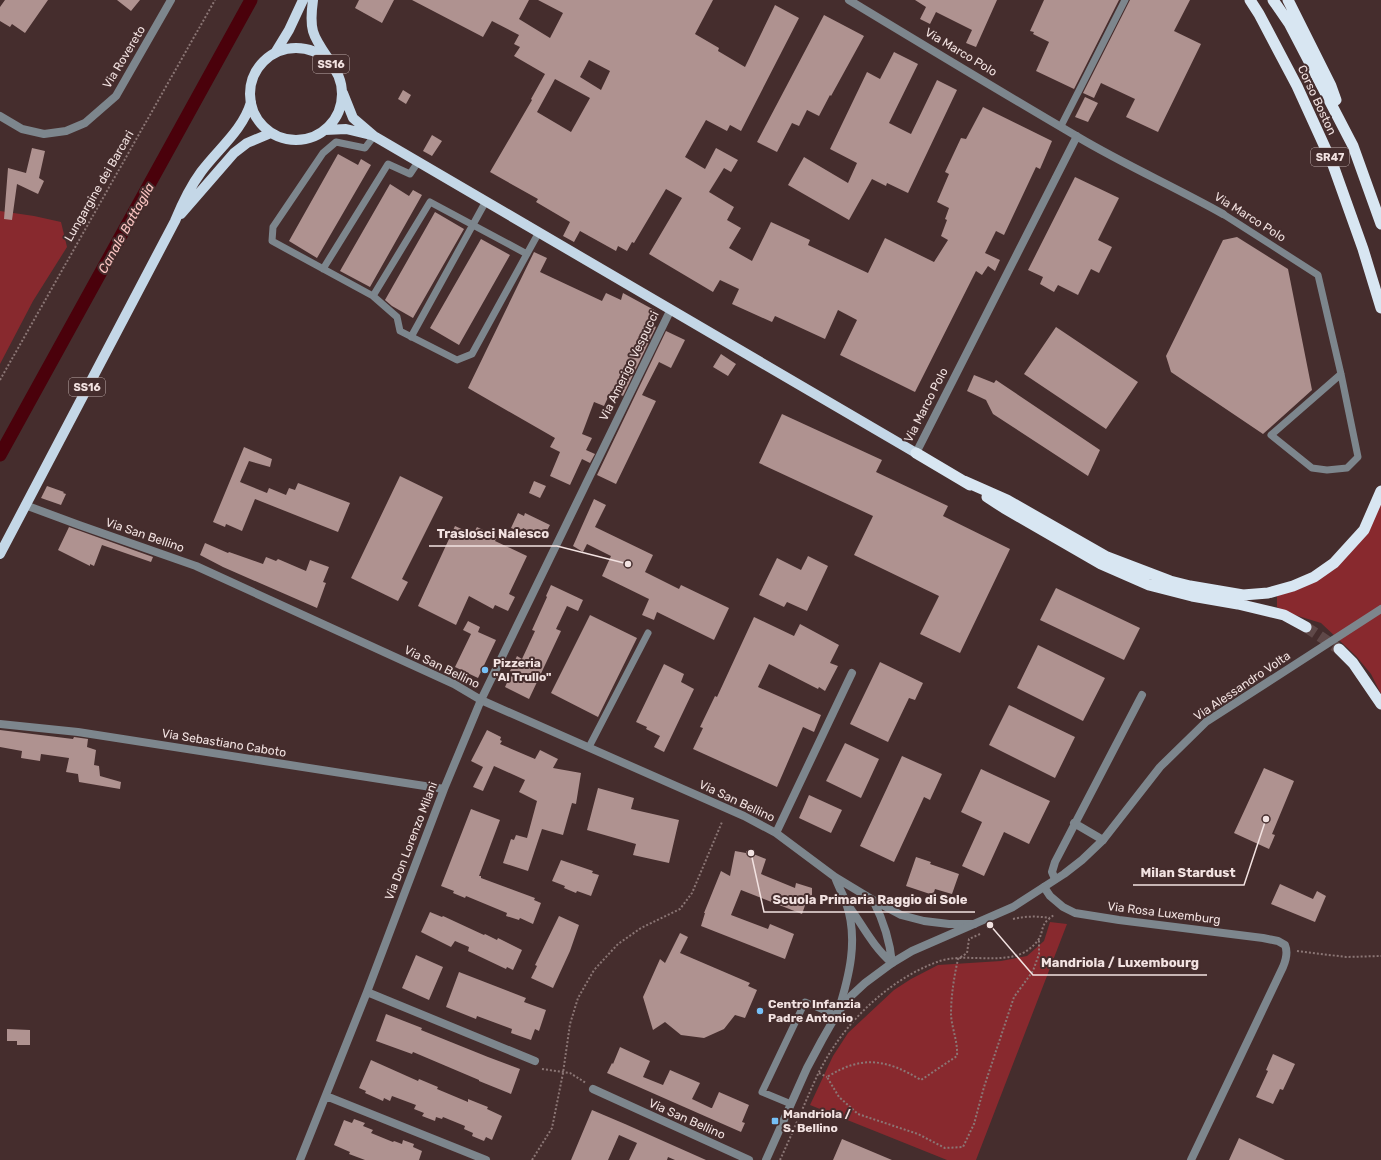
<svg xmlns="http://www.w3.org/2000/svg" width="1381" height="1160" font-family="Rubik,sans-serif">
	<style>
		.green { fill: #88292e }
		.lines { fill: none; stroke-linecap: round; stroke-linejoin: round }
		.canal { stroke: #4a010b; stroke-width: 13 }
		.building { fill: #af9290; fill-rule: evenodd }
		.trunk-tunnel { stroke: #5f4848; stroke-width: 11; stroke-dasharray: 11 5.5; stroke-linecap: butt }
		.path { stroke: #8b7675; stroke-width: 2; stroke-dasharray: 2 2; stroke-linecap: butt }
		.service { stroke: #7d868d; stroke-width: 7 }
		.minor { stroke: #7d868d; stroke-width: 8 }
		.tertiary { stroke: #7d868d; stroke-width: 8 }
		.primary { stroke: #c4d7e7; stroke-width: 10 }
		.trunk { stroke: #d8e6f2; stroke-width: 11 }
		.poi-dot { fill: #76c0f7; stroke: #452d2d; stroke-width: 1.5 }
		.labels { text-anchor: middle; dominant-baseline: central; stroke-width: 4; stroke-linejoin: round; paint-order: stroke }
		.shield { fill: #452d2d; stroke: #beacab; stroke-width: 1 }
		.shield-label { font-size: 11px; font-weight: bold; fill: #f2e2e1 }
		.street-label { font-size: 12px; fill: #f2e2e1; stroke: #452d2d }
		.poi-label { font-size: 12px; font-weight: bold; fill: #f2e2e1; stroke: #452d2d; text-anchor: start }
		.water-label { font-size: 13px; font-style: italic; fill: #fcc5c2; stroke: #452d2d }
		.leader { fill: none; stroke: #f2e2e1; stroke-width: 1.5 }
		.callout-dot { fill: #f2e2e1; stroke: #452d2d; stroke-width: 1.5 }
		.callout-label { font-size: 13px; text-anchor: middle; font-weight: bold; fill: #f2e2e1; stroke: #452d2d; stroke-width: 4; stroke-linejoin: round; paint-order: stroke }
	</style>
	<rect width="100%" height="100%" fill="#452d2d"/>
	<path class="green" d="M0,211L34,216L61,222L67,247L33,301L0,364Z
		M1381,492V694L1371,674L1356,656L1321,623L1285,612L1277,607V596L1302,588L1335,569Z
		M1050,922L1067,924L976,1160H947L810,1105L833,1056L848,1033L894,990L911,979L938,965L1001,961L1027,956L1044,941Z"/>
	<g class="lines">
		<path class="canal" d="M0,455L251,0"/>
	</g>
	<path class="building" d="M5,0H48L25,33L12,24L10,27L0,21V7Z
		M117,0H140L131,11Z
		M359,0H394L382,23L355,8Z
		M412,0H529L519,19L550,38L563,13L538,0H713L695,34L719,48L718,51L745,67L775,5L799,18L741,131L730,125L727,131L706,120L685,157L705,169L716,148L738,160L731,172L724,168L709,192L734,207L727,220L741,228L729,248L752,261L771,222L810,240L808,245L868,273L885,238L934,262L948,240L941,236L947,220L945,219L949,208L937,202L949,174L945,172L961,138L966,139L983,107L1052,141L1040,169L1036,167L1004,235L996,231L985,253L1000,260L995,271L988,266L982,275L976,271L915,392L840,355L857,320L838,310L825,339L775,316L772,322L732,304L739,289L720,280L713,292L649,254L682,198L666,189L634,243L632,242L627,251L618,246L616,251L580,231L574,242L563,236L570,222L536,202L538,199L490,172L532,100L531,99L545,74L514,56L520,47L514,44L519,35L492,21L483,37ZM589,60L610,71L601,90L580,77ZM555,79L590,98L571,132L537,112Z
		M915,0H997L976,47L966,43L972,30L936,12L930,24L920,19L926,7Z
		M1044,0H1119L1074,89L1036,71L1049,42L1033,34L1034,32L1030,31Z
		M1130,0H1190L1174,31L1201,44L1158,132L1126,117L1135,99L1101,83L1094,98L1083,93Z
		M824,15L864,36L831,96L830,95L819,116L807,110L799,126L792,123L777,152L757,142Z
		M894,52L918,64L889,123L911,134L937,80L957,90L908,193L887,183L886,186L872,179L849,220L788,185L804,157L848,183L857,163L830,149L867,72L880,79Z
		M403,90L411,95L406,104L398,99Z
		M1085,97L1098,103L1088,122L1075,117Z
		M432,135L442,141L432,156L423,151Z
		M32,148L45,151L39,178L44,181L38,194L17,184L12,220L4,219L8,168L26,173Z
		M338,154L358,165L361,159L371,165L317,258L289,241Z
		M1075,177L1119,198L1098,240L1112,247L1099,273L1091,269L1078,295L1058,285L1054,292L1040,284L1043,277L1028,270Z
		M390,184L409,196L413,190L422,195L370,287L340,271Z
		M435,212L464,229L413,318L392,306L385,300Z
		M1237,237L1288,269L1312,390L1263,434L1171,372L1166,356L1223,240Z
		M481,239L510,255L459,345L430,328Z
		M534,252L547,258L540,272L602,301L606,293L621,300L623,293L656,311L649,323L656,327L623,396L611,391L604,406L594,402L582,434L592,438L586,450L595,454L590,463L582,459L570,485L550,476L560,452L550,447L555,438L468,388Z
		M1056,327L1138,382L1106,429L1024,374Z
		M666,331L685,340L671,368L659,362L642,395L656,401L616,484L597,475Z
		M721,354L736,364L728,376L713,367Z
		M974,375L994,383L996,380L1100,450L1088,476L993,414L986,400L967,391Z
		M782,414L882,460L876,472L948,506L943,516L1010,549L960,653L920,634L939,596L854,555L873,516L759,463Z
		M244,447L272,459L270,467L249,461L240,482L267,493L269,488L286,495L289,488L295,490L298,483L350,503L338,532L255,499L242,531L226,524L225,527L213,522Z
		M400,476L443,497L402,579L408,582L398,601L351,578Z
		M534,481L546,486L540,498L529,493Z
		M47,486L64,492L63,493L66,494L61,505L41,498Z
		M594,499L606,505L595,527L653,555L645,572L679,589L681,585L729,608L714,640L657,612L654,620L642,615L649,599L602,576L611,556L587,544L583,552L573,546Z
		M518,513L524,516L525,513L550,525L543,538L523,528L521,532L511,528Z
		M455,526L468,532L469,529L474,532L477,527L497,537L495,541L527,556L509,594L515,597L508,611L495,605L493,609L469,596L456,625L418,606Z
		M69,527L153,557L151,562L102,545L94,566L90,564V566L58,550Z
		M205,543L228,553L229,552L263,564L266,557L276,561L278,559L306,571L310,560L329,567L323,582L326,583L317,608L223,567L200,555Z
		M808,556L828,566L807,611L787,602L784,607L759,595L777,558L801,570Z
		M551,585L583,600L578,611L567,606L556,629L561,631L529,699L505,687L512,672L510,671L517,656L522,659L535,631L532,630L547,597L546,596Z
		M1056,588L1140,628L1124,660L1040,620Z
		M590,615L637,638L598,717L551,693Z
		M754,617L794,636L800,624L839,645L830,663L838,666L825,691L819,687L818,689L769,664L758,687L821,715L814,732L803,727L777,787L693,749L703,728L700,727L715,696L717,697Z
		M468,621L480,627L478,632L496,640L478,678L455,667L471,634L463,630Z
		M1038,645L1105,678L1083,721L1017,688Z
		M880,662L923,683L915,700L909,698L888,742L850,724Z
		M664,664L684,674L681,682L694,689L664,752L654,747L660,736L646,729L647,727L636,722Z
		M1009,705L1075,737L1055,778L989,745Z
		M0,730L73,739L74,737L88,739L87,747L96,750L94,765L99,766L100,776L121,782L120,789L79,782L78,774L66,772L69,758L41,754L40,761L21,758L22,751L0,747Z
		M487,730L501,737L500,740L502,741L500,744L535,759L540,750L558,759L553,768L581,773L576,804L572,803L563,835L542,829L528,871L503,863L511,839L514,840L516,835L527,838L537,801L519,792L525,780L494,766L483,791L473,787L483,767L471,761Z
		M845,743L879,759L861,798L826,781Z
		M902,756L942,774L930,800L924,797L894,862L860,846Z
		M1264,768L1294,781L1272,834L1275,835L1269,849L1234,833Z
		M981,769L1050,801L1029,844L1004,832L984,876L962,866L982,822L961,812Z
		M598,788L634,798L631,809L679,820L669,863L633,855L636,844L587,830Z
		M809,795L842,810L831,833L799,818Z
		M471,809L500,820L479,876H481V878L535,898L534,900L541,903L533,924L520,918L519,920L506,916L507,913L466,896L465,898L453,893L454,891L441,886Z
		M735,851L746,853V851L766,859L761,874L795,888L796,883L812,888V898L808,897L802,914L741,890L731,915L768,929L770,924L794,934L785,959L701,926L705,913H704L721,871L730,876Z
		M916,857L931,862L930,864L959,874L952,894L935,889L933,895L906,886Z
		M561,860L593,871L592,873L599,875L591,896L577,891L576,893L564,888L565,886L552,881Z
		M1280,884L1313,899L1317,891L1326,896L1315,922L1271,904Z
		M430,912L442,917L443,916L484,935L485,934L497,940L498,938L522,950L513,970L507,967L506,969L468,951L469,947L455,941L451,947L421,932Z
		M559,916L579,925L570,951L553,988L531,978L537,966L535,965Z
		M680,933L688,937L680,953L750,983L748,986L757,990L745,1018L735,1015L724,1029L704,1038L681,1035L665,1022L653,1030L643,997L660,959L665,963Z
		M416,955L443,967L429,1000L402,988Z
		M459,972L526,998L524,1002L546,1010L539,1031L535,1029L531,1040L511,1033L512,1029L477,1016L476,1019L446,1007Z
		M386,1014L422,1028L421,1030L488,1057L520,1069L511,1094L479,1081V1080L413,1052L412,1054L376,1041Z
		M7,1029L30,1030V1045H17V1041H7Z
		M620,1047L650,1061L643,1077L663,1085L670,1070L700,1083L692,1099L711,1108H712L719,1092L749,1105L742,1122L745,1123L741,1132L607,1073L612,1063L613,1064Z
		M1273,1054L1295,1064L1283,1090L1280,1089L1273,1104L1256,1097L1268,1071L1266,1070Z
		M371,1060L418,1081L419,1079L438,1087L437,1089L468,1102V1099L488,1107L487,1109L502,1116L492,1140L486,1137L484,1141L472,1136L473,1133L464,1129L465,1126L443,1117L442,1119L436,1117L435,1121L422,1116L424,1113L414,1109L416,1105L392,1096L390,1101L384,1098L383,1101L365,1093L366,1091L359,1088Z
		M592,1110L625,1124L706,1160H675L668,1157L667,1160H629L637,1143L619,1135L608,1160H571Z
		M354,1119L365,1123L363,1126L373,1130L371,1133L393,1142L394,1141L402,1144L403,1140L414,1144L413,1147L422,1151L419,1160H365L349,1154L350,1152L334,1145L344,1120L352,1123Z
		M1239,1138L1285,1160H1229Z
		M842,1139L892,1160H833Z"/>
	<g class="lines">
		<path class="trunk-tunnel" d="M1306,627L1339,649"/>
		<path class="path" d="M0,380L215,0
			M1013,919C1026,916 1037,916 1050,918
			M980,934L969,939L967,953L958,959C954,977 951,996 951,1015C952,1029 958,1042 957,1056L921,1080C886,1059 862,1055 827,1077L839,1097L858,1114L918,1134L945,1148L963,1147L974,1124L984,1087L1014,997L1033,971L1039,954V938
			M1297,951L1346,957L1381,956
			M542,1069L570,1073L586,1083
			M819,1073L827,1077
			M532,1160L552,1128L563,1073L570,1024L578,998L594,970L618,944L641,928L680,909L692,893L722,822
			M780,1160C793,1132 805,1102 818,1074C842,1025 886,981 937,962C962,952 1001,965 1025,952C1030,949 1037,943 1040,937C1042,933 1042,927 1045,923C1047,920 1051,917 1054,915"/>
		<path class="service" d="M1061,126L1125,0
			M374,136L365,148L336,142L323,153L273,227L272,241L373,296L397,317L400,331L457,360L472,354L539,232
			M1223,214L1318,275L1341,374L1358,457L1347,468L1327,470L1312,468L1271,435L1341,374
			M323,269L388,164L410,174L418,162
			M373,296L430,202L527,254
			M411,337L486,201
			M589,747L648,633
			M791,1104L762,1092L805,1002L835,1015"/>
		<path class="minor" d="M849,0C925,46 1001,92 1078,137C1125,165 1175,187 1223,214
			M0,116L22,129L44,134L66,131L85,123L116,96L171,0
			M916,453L1077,136
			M25,505L79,525L196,566L454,684L481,700L744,816L776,833L835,877L873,900L901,915L924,921L949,924H974
			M0,724L78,732L444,789
			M1074,823L1103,840
			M776,833L852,673
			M835,877C838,886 843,894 846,903C859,939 849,977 838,1012
			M1055,879L1052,872L1055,862L1142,695
			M1044,887L1050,896L1063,907L1075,913L1119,920L1263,938L1278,941L1285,945C1288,952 1286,960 1283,967L1191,1160
			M873,900C883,920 890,940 892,963
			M848,905C862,924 873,947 892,963
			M367,992L535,1061
			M593,1089L749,1160
			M326,1096L486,1160
			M300,1160L367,992L444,789L481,700L671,309"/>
		<path class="tertiary" d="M766,1160L807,1068L822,1040L838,1012L851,996L865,983L892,963L912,951L1013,907L1064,874L1082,860L1103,840L1160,767L1206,722L1381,609"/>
		<path class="primary" d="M313,0C309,29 312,35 328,58
			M250 94a46 46 0 1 1 92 0a46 46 0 1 1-92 0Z
			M275,53L289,30L303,0
			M343,93L353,118L374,136L916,453
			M325,130L346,129L371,135
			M181,214L234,153L247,143L271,133
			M0,554L175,221C182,204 190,187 201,172C218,149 243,130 251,102"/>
		<path class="trunk" d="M1250,0L1259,14L1297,86L1333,165L1363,249L1381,308
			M1273,0L1289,23L1353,146L1381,224
			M1288,0L1331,86L1336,100
			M916,453L970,485
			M964,481L1007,500L1107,557L1170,581L1190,586L1243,595L1268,593L1293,586L1314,577L1334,563L1364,530L1381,491
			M987,497L1004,508L1101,564L1149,585L1192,596L1238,604L1284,615L1306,627
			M1339,649L1353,663L1381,704"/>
	</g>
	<g class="poi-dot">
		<circle cx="485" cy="670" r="4"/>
		<circle cx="760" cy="1011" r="4"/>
		<rect x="771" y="1117" width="8" height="8" rx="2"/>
	</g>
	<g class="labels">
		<g class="shield">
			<rect x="313" y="55" width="36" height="18" rx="3"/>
			<rect x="1311" y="148" width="38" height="18" rx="3"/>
			<rect x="69" y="378" width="36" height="18" rx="3"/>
		</g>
		<g class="shield-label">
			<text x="331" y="64">SS16</text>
			<text x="1330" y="157">SR47</text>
			<text x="87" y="387">SS16</text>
		</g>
		<g class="street-label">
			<text transform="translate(961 52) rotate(31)">Via Marco Polo</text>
			<text transform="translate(124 57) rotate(-59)">Via Rovereto</text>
			<text transform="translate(1317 100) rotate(65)">Corso Boston</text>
			<text transform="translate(99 186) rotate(-60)">Lungargine dei Barcari</text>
			<text transform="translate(1250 217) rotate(32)">Via Marco Polo</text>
			<text transform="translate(629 366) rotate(-64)">Via Amerigo Vespucci</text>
			<text transform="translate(926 405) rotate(-63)">Via Marco Polo</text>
			<text transform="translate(145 535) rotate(19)">Via San Bellino</text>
			<text transform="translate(442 667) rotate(26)">Via San Bellino</text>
			<text transform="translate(1242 686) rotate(-34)">Via Alessandro Volta</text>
			<text transform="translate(224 743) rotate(9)">Via Sebastiano Caboto</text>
			<text transform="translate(737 801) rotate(25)">Via San Bellino</text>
			<text transform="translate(411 841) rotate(-69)">Via Don Lorenzo Milani</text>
			<text transform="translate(1164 913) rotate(7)">Via Rosa Luxemburg</text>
			<text transform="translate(687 1119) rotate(24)">Via San Bellino</text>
		</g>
		<g class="poi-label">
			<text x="493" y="663">Pizzeria<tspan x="493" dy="14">"Al Trullo"</tspan></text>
			<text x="768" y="1004">Centro Infanzia<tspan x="768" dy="14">Padre Antonio</tspan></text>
			<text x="783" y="1114">Mandriola /<tspan x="783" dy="14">S. Bellino</tspan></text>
		</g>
		<g class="water-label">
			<text transform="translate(126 228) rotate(-61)">Canale Battaglia</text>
		</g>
	</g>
	<path class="leader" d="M628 564L557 546H429M1266 819L1244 885H1133M751 853L764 912H975M990 925L1033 975H1207"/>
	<g class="callout-dot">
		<circle cx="628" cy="564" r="4"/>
		<circle cx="1266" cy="819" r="4"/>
		<circle cx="751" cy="853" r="4"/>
		<circle cx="990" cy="925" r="4"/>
	</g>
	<g class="callout-label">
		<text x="493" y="538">Traslosci Nalesco</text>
		<text x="1188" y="877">Milan Stardust</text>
		<text x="870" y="904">Scuola Primaria Raggio di Sole</text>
		<text x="1120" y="967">Mandriola / Luxembourg</text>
	</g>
</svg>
